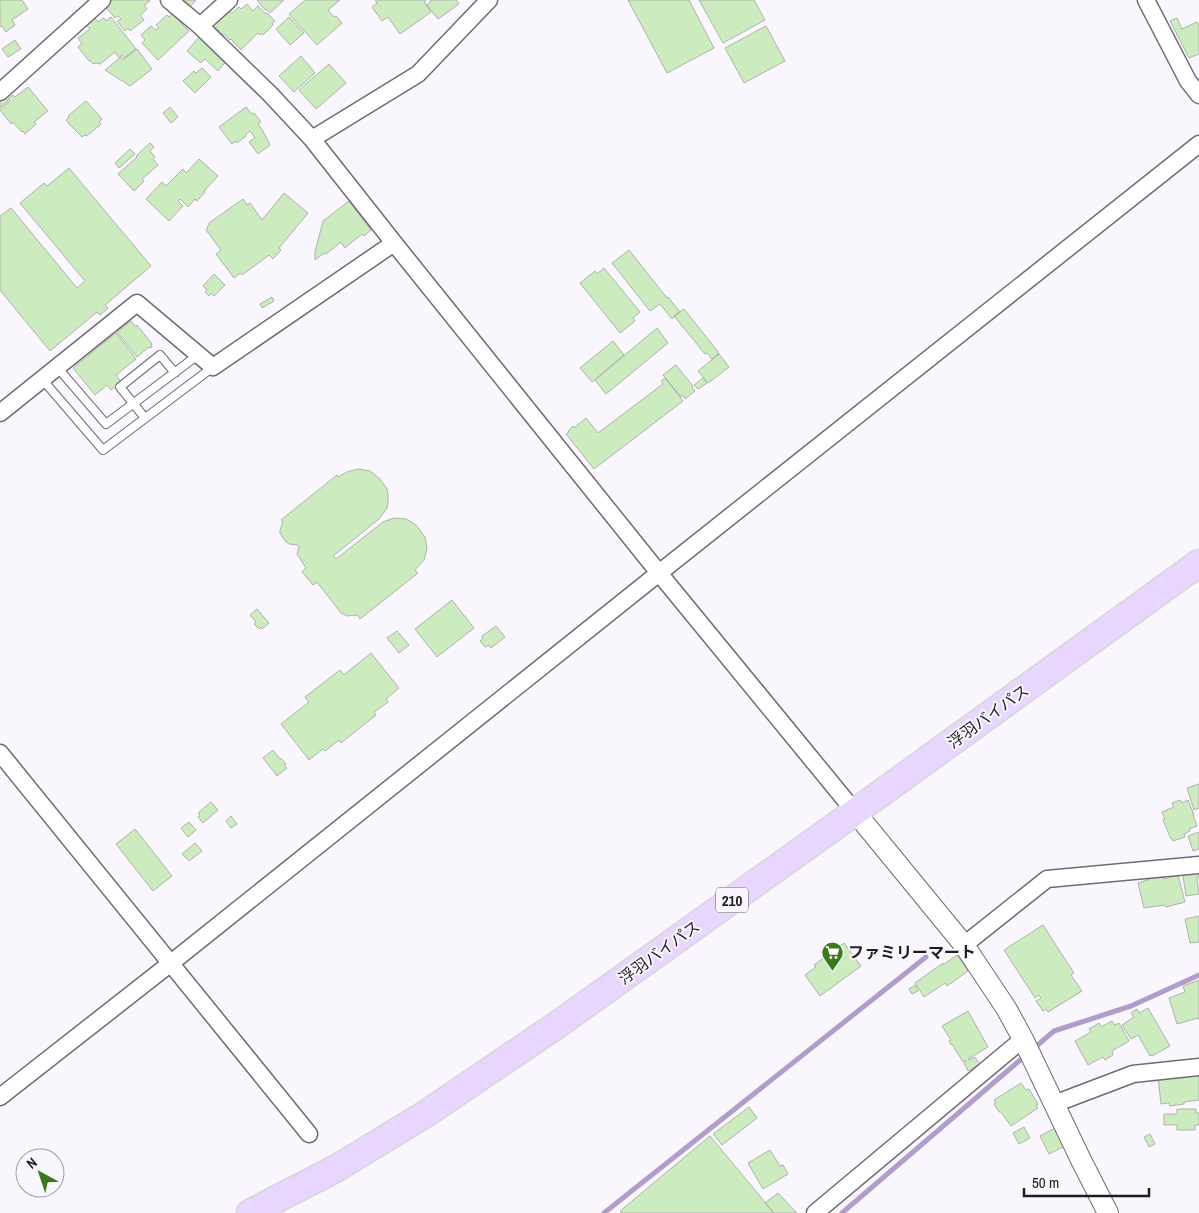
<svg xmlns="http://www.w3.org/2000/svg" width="1199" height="1213" font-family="'Archivo Narrow','Noto Sans JP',sans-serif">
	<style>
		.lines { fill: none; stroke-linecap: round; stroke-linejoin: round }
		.stream { stroke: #b29dca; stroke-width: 5 }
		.building { fill: #ccecc0; stroke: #adb3aa }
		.service-casing { stroke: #6f6b74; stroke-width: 10 }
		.minor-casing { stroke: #6f6b74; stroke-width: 19 }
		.tertiary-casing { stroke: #6f6b74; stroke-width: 22 }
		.trunk-casing { stroke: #d6d6d7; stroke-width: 29 }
		.service { stroke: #fff; stroke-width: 8 }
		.minor { stroke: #fff; stroke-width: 16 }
		.tertiary { stroke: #fff; stroke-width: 20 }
		.trunk { stroke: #e8d6fe; stroke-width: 26 }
		.labels { text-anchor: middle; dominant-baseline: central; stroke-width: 4; stroke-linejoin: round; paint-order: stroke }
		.shield { fill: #f9f6fe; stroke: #5f5d62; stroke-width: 1 }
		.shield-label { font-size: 15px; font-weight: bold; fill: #1d1c1f }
		.street-label { font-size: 16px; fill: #1d1c1f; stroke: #f9f6fe }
		.poi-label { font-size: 16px; font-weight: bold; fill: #1d1c1f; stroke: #f9f6fe; text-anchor: start }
	</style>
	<rect width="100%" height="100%" fill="#f9f6fe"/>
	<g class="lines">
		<path class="stream" d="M1032,1050L1054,1031L1131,1006L1199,975
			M604,1213L926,957
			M842,1213L1026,1055"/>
	</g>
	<path class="building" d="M0,0H22L28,9L12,20L15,25L6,32L2,26L0,27Z
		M110,0H149L150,1L144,5L147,9L140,15L144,20L130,31L128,28L125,31L117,21L121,19L118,16L115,18L104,5Z
		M182,0H196L190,7Z
		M257,0H284L270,13L266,9L265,10Z
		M305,0H340L328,10L334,17L336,16L342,23L317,45L289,14Z
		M375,0H426L424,2L431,12L400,34L388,17L382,21L372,7L377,3Z
		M430,0H456L459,4L438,19L427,5L431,2Z
		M628,0H689L714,48L667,73Z
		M699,0H754L765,20L723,43Z
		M247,4L253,11L258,6L266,14L267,13L275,21L272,23L273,25L263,35L261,33L260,35L258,33L241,50L231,39L230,40L224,34L223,35L213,24L229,10L232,13L239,7L241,9Z
		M172,14L189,31L158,60L142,43L145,40L141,35L151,26L156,30L159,28L156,25L167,15L169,17Z
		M111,17L136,49L124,58L122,55L119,58L115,52L100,64L96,63L93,64L90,60L89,61L78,47L82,44L78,38L90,29L86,25L95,18L98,22L104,18L106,21Z
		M289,17L304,33L290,45L276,29Z
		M1177,18L1182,29L1197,22L1199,25V54L1189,58L1170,21Z
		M766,26L785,61L744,83L725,48Z
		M201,35L228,59L218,71L205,59L201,63L187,51Z
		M15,40L21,49L8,57L2,49Z
		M137,49L152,69L130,86L105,70L121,57L123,60Z
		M301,56L315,73L294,92L279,76Z
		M329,64L346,83L316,109L299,90Z
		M202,68L211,77L195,93L183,81L194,71L196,73Z
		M28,87L48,111L34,122L36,124L25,134L23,131L22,132L13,122L11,124L0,110L10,101L8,99L13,95L15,97Z
		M0,91L8,101L0,108Z
		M86,101L102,119L99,122L101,124L87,136L85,135L82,137L70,125L66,120L69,117L68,116Z
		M170,107L178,117L171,123L163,113Z
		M246,107L252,114L254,113L261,122L258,124L263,131L270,145L258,154L249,142L255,138L250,131L245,135L246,136L237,143L236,141L232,144L219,127Z
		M150,143L154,147L150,151L155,157L153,159L158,165L142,179L144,181L134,191L118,174L137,157L136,156Z
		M130,149L135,154L119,168L115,163Z
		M199,159L218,176L204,191L205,192L197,201L195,199L188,207L180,199L178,201L183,206L169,221L146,199L162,182L166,186L183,169L186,173Z
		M69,168L151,266L105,305L108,308L100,315L97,312L50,351L0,290V216L11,208L77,288L85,281L20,203L44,183L47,186Z
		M284,193L308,213L279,248L281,250L273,259L269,255L242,275L240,273L234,278L216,254L221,250L206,230L208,228L207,227L209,225V223L243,199L247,205L250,203L262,220Z
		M349,201L371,230L364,236L362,234L345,248L341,242L326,254L324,253L315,260V252L323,221Z
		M629,250L667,298L668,297L680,312L672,319L660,304L650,311L612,263Z
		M604,268L640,312L633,318L635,321L620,333L580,283L595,271L597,274Z
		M214,274L225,285L214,296L211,293L209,296L205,292L207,290L203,286Z
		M272,297L274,301L262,308L260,304Z
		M684,309L719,353L712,359L707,353L705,354L674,316Z
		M131,321L136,327L137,325L152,344L151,345L152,347L150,348L149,347L137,357L117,332Z
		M657,328L668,343L606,394L595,380Z
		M116,333L136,359L116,375L121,382L111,390L107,385L95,395L73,368Z
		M613,341L624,355L592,382L580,368Z
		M719,354L729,367L708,383L698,371Z
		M676,365L693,386L692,387L695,391L685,399L683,395L681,397L663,375Z
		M665,378L683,401L594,469L566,434L569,432L568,431L573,426L574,428L586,418L598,433L663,384L661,381Z
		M703,378L707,383L698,389L694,385Z
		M358,469L370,471L380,479L387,489L388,494V503L387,508L379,519L333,556L336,559L383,522L394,518L406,519L416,525L425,537L427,548L424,560L415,570L418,573L360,619L357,615L347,616L341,613L317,582L313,585L302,572L306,568L297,554L299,547L298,545L289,544L285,541L280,533V530L283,522L281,520L337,475L338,477L347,472Z
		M452,600L474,628L437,657L415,629Z
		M257,609L269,623L262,629L261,627L259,629L254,624L256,622L250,615Z
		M496,626L505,637L491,648L489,645L485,647L480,641L483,638L482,636Z
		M397,631L409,645L399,653L387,638Z
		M371,653L399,688L386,699L388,702L374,712L376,715L341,743L339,740L325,751L323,749L309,760L281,724L309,702L305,697L340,670L344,675Z
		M273,750L280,759L281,758L286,764L284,765L287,768L277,776L263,758Z
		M1199,784V808L1194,810L1187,788Z
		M1180,800L1182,803L1188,800L1194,815H1193L1197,826L1189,829L1190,831L1184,834L1185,837L1173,841L1172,838L1171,839L1163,820L1165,819L1162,812L1174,807L1172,803Z
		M211,802L218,810L203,823L198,817L200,815L198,813Z
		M231,816L237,824L231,828L226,821Z
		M189,822L196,830L188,837L181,828Z
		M135,829L172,876L153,891L116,844Z
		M1199,832V849L1193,851L1188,836Z
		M195,843L202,851L189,861L182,854Z
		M1182,869L1199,872V877H1197L1199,894L1186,896Z
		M1178,875L1185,902L1166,907L1165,905L1144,908L1138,883L1159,876V878L1163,877L1164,879Z
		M1199,916V942L1190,943L1185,919Z
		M1043,925L1074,973L1071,975L1082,991L1048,1012L1046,1009L1043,1011L1036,1001L1041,998L1039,995L1035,998L1004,950Z
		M844,943L861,966L820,996L805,975L816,967L814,965Z
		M957,955L968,971L947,986L945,983L924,997L915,983L943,963V965Z
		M1199,980V1020L1198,1018L1177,1024L1169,998L1185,992L1183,986Z
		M915,985L918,991L912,994L909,989Z
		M1148,1008L1170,1046L1152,1056L1151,1055L1150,1056L1138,1035L1131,1039L1122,1025L1134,1017L1131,1013L1137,1009L1139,1013Z
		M968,1011L988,1047L968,1059L969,1060L975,1057L980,1064L968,1071L964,1063L966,1062L965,1060L963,1062L952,1044L951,1045L949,1041L951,1040L942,1026Z
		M1112,1021L1115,1025L1119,1023L1129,1041L1112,1051L1113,1055L1105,1060L1103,1057L1088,1065L1075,1041L1091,1032L1089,1029L1099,1023L1101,1027Z
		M1199,1072V1100L1184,1102V1104L1170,1106L1169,1103L1161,1104L1158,1076Z
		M1021,1083L1026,1090L1029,1089L1038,1104L1036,1105L1038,1108L1011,1126L1001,1112H999L994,1104L996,1103L994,1100Z
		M749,1107L757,1118L722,1145L713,1134Z
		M1177,1109H1196V1113H1199V1125H1195V1130H1177V1125H1164V1114H1177Z
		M1024,1127L1030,1138L1019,1144L1013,1133Z
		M1055,1128L1065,1146L1049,1154L1040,1136Z
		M1150,1134L1155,1144L1149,1147L1144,1137Z
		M710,1136L774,1213H622L620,1211Z
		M770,1150L780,1166L783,1165L788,1174L763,1189L748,1163Z
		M778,1193L797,1213H774L765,1203Z"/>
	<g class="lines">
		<defs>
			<path id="service" d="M57,367L106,424L198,355
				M42,379L103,450L213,367
				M145,418L120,387L160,355L175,373"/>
			<path id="minor" d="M169,0L200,26L270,94L312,139L394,243L659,573L855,812
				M1146,0L1188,81L1199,95
				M200,26L229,0
				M0,92L102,0
				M312,139L418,74L489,0
				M0,413L137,303L213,367L394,243
				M0,753L309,1134
				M964,945L1047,879L1199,865
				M0,1097L171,963L659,573L1199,144
				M1054,1104L1133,1074L1199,1067
				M815,1213L1023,1039"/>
			<path id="tertiary" d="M855,812L964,945L1006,1008L1023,1039L1081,1160L1108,1213"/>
			<path id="trunk" d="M250,1213L337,1168L427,1113L557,1025L855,812L1199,563"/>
		</defs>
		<use href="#service" class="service-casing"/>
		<use href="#minor" class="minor-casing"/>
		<use href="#tertiary" class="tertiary-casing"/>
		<use href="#trunk" class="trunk-casing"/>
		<use href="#service" class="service"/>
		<use href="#minor" class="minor"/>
		<use href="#tertiary" class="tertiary"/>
		<use href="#trunk" class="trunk"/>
	</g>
	<defs>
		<symbol id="supermarket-pin" viewBox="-11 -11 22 30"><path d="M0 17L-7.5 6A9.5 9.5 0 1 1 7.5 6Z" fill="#3a7a18" stroke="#f9f6fe"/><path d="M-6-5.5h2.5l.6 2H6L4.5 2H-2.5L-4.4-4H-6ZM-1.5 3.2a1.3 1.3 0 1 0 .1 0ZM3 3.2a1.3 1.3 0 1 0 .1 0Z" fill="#fff"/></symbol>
	</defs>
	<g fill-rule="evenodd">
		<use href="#supermarket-pin" x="820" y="940" width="25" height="34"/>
	</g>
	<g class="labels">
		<rect class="shield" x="716" y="887.5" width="32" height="25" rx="4"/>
		<g class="shield-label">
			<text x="732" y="900">210</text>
		</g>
		<g class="street-label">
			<text transform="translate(988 716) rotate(-36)">浮羽バイパス</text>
			<text transform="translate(659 952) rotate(-36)">浮羽バイパス</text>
		</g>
		<g class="poi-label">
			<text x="848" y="952">ファミリーマート</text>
		</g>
	</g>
	<g transform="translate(40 1173) rotate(320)"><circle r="24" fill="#f9f6fe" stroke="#a19fa5"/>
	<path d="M0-4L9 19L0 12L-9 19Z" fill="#3a7a18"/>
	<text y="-8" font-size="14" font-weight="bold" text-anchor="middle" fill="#1d1c1f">N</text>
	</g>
	<path d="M1024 1188v8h125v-8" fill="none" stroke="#1d1c1f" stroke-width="2.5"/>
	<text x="1032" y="1188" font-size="15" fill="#1d1c1f" stroke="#f9f6fe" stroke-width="4" paint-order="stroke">50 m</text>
</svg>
